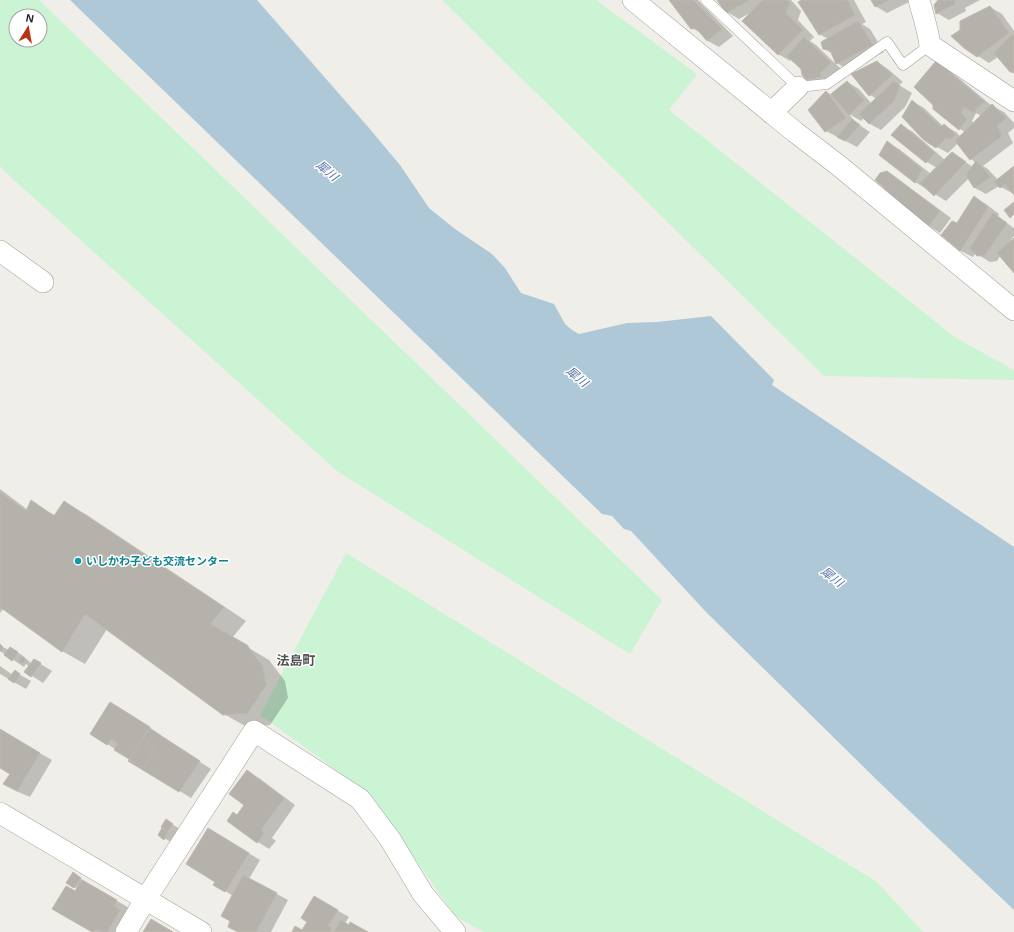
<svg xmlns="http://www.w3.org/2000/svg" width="1014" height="932" font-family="Helvetica,'Noto Sans JP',sans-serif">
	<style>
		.park { fill: #cbf4d4; fill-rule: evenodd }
		.water { fill: #aec8d8 }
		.shadow { fill: #0003; fill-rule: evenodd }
		.building { fill: #b5b1ab; stroke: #c0b8ac }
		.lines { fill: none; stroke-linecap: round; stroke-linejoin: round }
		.lane-casing { stroke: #a1a1a1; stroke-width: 11 }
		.street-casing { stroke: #a1a1a1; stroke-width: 22 }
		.lane { stroke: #fff; stroke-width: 10 }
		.street { stroke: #fff; stroke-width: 21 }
		.culture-dot { fill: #0f9aa8; stroke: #fff; stroke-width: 1.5 }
		.labels { text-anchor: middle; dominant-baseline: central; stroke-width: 3; stroke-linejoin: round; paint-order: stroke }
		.culture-label { font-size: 11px; font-weight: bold; fill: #0d838f; stroke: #fff; text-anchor: start }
		.water-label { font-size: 12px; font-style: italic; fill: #5772a6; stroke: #fff }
		.quarter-label { font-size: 13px; font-weight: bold; fill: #535353; stroke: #fff }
	</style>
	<rect width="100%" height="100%" fill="#f0eee8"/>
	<path class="park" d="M0,0H39L662,600L630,654L337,471L15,181L0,166ZM16,16H40V40H16Z
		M442,0H596L697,74L669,110L956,338L1014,370V380L824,376Z
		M346,553L877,882L923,932H484L455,916L378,806L324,761L260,715Z"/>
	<path class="water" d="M70,0H257L369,128L400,165L429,208L455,229L492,254L505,268L521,293L554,304L565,324L572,330L579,334L627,323L657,322L711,316L774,380L772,385L1014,547V910L881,784L707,613L631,531L624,529L612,516L602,514Z"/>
	<path class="shadow" d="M671,0H698L733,36L719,47L708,41L702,34L692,28Z
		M718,0H791L801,11L798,20L814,37L810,41L816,45L842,70L818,86L806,79L802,68L792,59L790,61L778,54L752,12L739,19L727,12Z
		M799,0H854L866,22L862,24L870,29L884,52L848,70L837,63L833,54L824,49L828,39L819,34L802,1Z
		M872,0H913L887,13L875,6Z
		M939,0H980L965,8L966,11L949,20L937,13Z
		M990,7L1002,14L1014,31V74L1010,71L998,57L989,63L978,56Z
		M877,62L888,69L903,82L899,85L912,93L905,107L881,130L870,124L864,118L861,121L849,114L855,122L870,132L857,147L826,131V92L832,95L847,82L859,89L871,103L877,99L870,95Z
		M937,63L948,69L992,106L1004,112L1014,123V128L1008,133L1013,143L983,166L988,169L998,180L1014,167V194L999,186L986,194L975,188L969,178L946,201L915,182L880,155L887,142L899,149L931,174L937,168L927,162L901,125L913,132L945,160L952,153L973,167L976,163L971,159L958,143L948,153L937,147L912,101L924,108L943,126L944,125L956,132L961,137L965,132L960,129ZM976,113L981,116L974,123L972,121Z
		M886,172L898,179L951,218L940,233L929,226Z
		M974,197L986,204L999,214L998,217L1014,228V236L1010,241L1014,239V271L1000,256L997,261L990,262L975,253L973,257L961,251L942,235L958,224Z
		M0,489L28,510L31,502L56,516L64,502L87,515L246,621L232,638L269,660L285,681L288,698L270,725L247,727L224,714L107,629L85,664L62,651L4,608L0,613Z
		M0,646L9,650L10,648L22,655L32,664L34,660L52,671L43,683L26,672L30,667L26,664L24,667L0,651Z
		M0,666L13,675L15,672L31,681L26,689L0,674Z
		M122,710L161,735L160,736L211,769L191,798L130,760L131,759L91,734Z
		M0,731L52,760L30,797L16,791L11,773L0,767Z
		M247,772L259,778L295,805L272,838L276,841L269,849L258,842L228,821L237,816L245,805Z
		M166,821L184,831L176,845L159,835Z
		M220,836L260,860L249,879L288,900L271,932H239L232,921L233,896L214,884L216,881Z
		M73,874L129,908L122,932H94L54,908L76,893L78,889L68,883Z
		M314,897L349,917L345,923L366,932H293L303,931L308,922Z"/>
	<path class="building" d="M669,0H693L722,29L707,41L696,28L691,29Z
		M717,0H750L726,13Z
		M763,0H787L790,3L786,13L803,30L778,55L742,21Z
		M802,0H847L855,15L819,35L798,2Z
		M871,0H889L875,7Z
		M938,0H956L954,1L955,4L936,14L934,5Z
		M990,6L1009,33L977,57L964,48L951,36L960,30V21Z
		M858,21L873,45L836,64L830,50L823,49L821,42Z
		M1012,34L1014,36V72H1010L994,53Z
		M804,37L831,63L820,73L821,77L806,80L802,75L801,69L787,56Z
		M877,61L892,75L869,96L851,74Z
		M936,61L985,102L977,108L974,113L964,107L961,113L967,119L959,130L933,109V105L914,87Z
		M847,81L864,100L849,115L831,94Z
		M894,81L900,86L894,101L869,124L859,114Z
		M826,91L846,118L825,132L808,110Z
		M912,100L941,127L944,124L955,134L951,139L946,138L936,148L924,140L902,117Z
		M992,104L1006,118L997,126L1002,136L970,160L955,141Z
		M852,119L860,125L845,141L837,137Z
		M901,124L935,153L926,163L891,135Z
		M887,141L922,169L915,183L879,155Z
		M952,152L966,162L934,196L920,183Z
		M976,161L991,177L974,188L966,175Z
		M1014,166V195L1005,184L1000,188L994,182Z
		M887,171L940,211L928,227L875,180L880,173Z
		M974,196L988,207L960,251L941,235L952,221L957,223Z
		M1014,202V214L1010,218L1004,210Z
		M993,213L1007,223L985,255L977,256L970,248Z
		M1014,238V273L997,253Z
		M0,492L26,511L31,500L54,516L64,501L224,607L210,624L247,645L263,667L266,685L248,713L223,715L85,614L62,652L0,607Z
		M0,644L3,647L1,651H0Z
		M10,647L18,652L12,661L4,655Z
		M19 660a3 3 0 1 1 6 0a3 3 0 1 1-6 0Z
		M34,659L41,663L31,677L24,672Z
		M15,670L20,674L14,683L8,679Z
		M110,702L150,727L143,739L156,748L144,768L114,750L118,744L111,739L107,745L90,734Z
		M149,728L200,761L179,792L128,761Z
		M0,729L40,753L17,791L3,784L10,774L0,768Z
		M247,770L284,798L261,830L264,833L257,843L227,821L233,812L237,815L244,805L229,794Z
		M166,819L173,824L168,831L161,827Z
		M162,828L168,832L164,840L158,835Z
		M208,828L249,853L225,892L213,885L215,882L186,864Z
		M73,872L81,878L74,888L66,883Z
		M243,875L277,893L256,932H238L228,927L230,921L221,916Z
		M82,880L117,900L114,906L120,910L107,932H102L96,929L94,932H92L52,909L66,886L75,891Z
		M314,896L338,910L328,926L332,928L330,932H292L295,926L302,930L307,922L301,918Z
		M151,919L173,932H143Z
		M341,920L349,925L350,922L368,932H334Z"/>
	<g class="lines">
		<defs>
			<path id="lane" d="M706,0L798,87L827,84L887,42L903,65L930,45"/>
			<path id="street" d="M633,0L795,132L838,165L1014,310
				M919,0C923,15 928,30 930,45L1014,101
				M771,113L798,87
				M0,251L43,282
				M0,813L201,932
				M126,932L145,900L254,731L360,799L390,839L423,894L455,932"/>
		</defs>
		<use href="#lane" class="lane-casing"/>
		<use href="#street" class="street-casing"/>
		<use href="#lane" class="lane"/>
		<use href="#street" class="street"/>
	</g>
	<circle class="culture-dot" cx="78" cy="561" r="4"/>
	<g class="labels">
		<g class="culture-label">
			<text x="86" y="561">いしかわ子ども交流センター</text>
		</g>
		<g class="water-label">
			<text transform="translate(327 171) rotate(40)">犀川</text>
			<text transform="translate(577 377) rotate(40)">犀川</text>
			<text transform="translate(832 577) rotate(38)">犀川</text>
		</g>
		<g class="quarter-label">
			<text x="296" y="660">法島町</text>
		</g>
	</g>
	<g transform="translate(28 28) rotate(11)"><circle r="19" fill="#ffffff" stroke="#a6a6a6"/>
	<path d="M0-3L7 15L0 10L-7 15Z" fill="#ba3017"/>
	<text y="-6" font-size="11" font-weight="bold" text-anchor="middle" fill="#202020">N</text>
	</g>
</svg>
